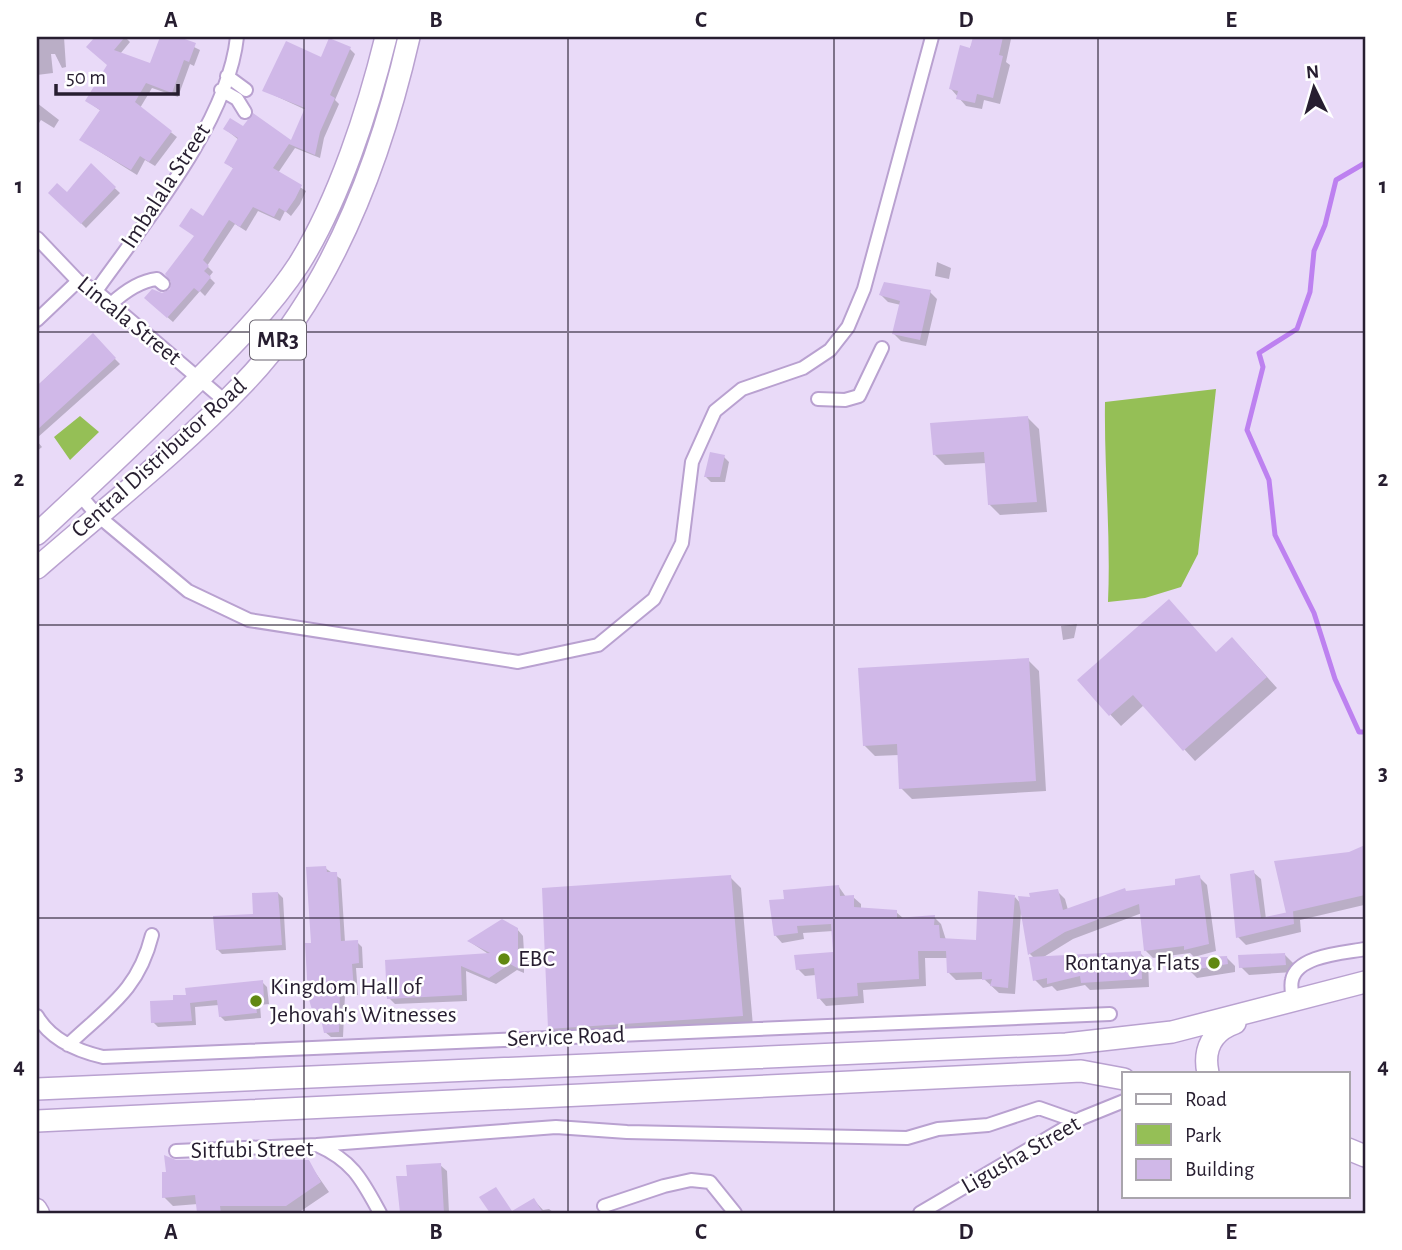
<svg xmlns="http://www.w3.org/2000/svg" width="1402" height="1250" font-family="'Alegreya Sans',sans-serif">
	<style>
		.green { fill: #95bf56 }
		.shadow { fill: #0003 }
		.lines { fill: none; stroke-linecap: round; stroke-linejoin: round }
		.stream { stroke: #bd81f0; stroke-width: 5 }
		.building { fill: #d0b8e8 }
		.minor-casing { stroke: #b9a1d0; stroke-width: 16 }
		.secondary-casing { stroke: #b9a1d0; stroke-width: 21 }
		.primary-casing { stroke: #b9a1d0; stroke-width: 24 }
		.trunk-casing { stroke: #b9a1d0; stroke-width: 24 }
		.minor { stroke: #fff; stroke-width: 12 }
		.secondary { stroke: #fff; stroke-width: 18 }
		.primary { stroke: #fff; stroke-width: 21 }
		.trunk { stroke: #fff; stroke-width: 21 }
		.grid { fill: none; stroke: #271e30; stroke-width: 2; stroke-opacity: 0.55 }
		.poi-dot { fill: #618811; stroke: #fff; stroke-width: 2.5 }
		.labels { text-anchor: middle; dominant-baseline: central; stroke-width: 5; stroke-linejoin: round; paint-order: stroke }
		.shield { fill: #fff; stroke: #68626e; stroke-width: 2 }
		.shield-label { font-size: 23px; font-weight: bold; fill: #271e30 }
		.street-label { font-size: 24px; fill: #271e30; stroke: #fff }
		.poi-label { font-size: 24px; fill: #271e30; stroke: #fff; text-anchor: start }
		.neatline { fill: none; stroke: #271e30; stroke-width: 2.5 }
		.grid-label { font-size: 23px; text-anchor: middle; font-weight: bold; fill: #271e30 }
	</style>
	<rect width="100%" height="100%" fill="#e9daf8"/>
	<path class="green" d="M1216,389L1198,554L1181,587L1145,598L1108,602C1111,535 1104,469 1105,402Z
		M80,416L99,432L70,460L54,437Z"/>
	<path class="shadow" d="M37,37H64L66,67L62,68L55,54H51L53,73L37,75Z
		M97,37H125L130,42L120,54L151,65L162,37H174L200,50L194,66L190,64L178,97L152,88L140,108L177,137L155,166L145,160L137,175L81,140L101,111L87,101L109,65L88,47Z
		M975,37L1011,39L1006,62L1010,65L1000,104L984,100L982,109L966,106L951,89Z
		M350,49L355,54L335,100L339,104L324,138L320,158L295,148L278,173L306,191L300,204L291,216L285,211L280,221L258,211L246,231L235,224L207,266L213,272L209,277L215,283L205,296L200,291L173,322L151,303L172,290L203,219L234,169L226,163L239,140L225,129L244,128L292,143L306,110L265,91L322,59Z
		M37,103L59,120L54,128L41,120L37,126Z
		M91,166L120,193L86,228L50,193L68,195Z
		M937,262L951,268L949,279L935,276Z
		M930,292L937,299L926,346L901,341L894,334L901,305L888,302L881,295Z
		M92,336L120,364L37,438V386Z
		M1028,418L1039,429L1047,512L1000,515L989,504L987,463L945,465L934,454Z
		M37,441L42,447L37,451Z
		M724,457L729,462L725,482H711L706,477Z
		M1077,624L1074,638L1063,640L1061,626Z
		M1243,650L1277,688L1195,761L1144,705L1121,726L1079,681Z
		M1028,660L1039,671L1046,791L912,799L901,788L899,755L875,756L864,745Z
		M1365,847V909L1364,905L1300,920L1301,932L1246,945L1238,937L1253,872L1261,879L1266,919L1289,914L1349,854Z
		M325,868L341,879L345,942H357L362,947L363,968H356L358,995H345L343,1037H331L325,1032L322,1014L314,1009L313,944Z
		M730,877L741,888L753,1026L561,1039L550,1028Z
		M1199,877L1207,885L1216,951L1194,957L1190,953L1153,958L1145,950L1142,913L1073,939L1042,958L1140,953L1148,961L1149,987L1090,990L1085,985L1057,991L1052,986L1043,988L1035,980L1034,958L1030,954L1021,912L1015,994L999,993L984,979L956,980L949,973L948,958H925L926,986L863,990L864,1003L826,1006L819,998L816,975L805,976L798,969L835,953L833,931L803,933L804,939L782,943L775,935L786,900L839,887L846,897H853L861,904V909L896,912L904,919L934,917L941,924L946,940L978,941L1015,897L1021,904L1057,891L1065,899L1068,910L1127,893L1177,886Z
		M278,893L283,898L286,950L222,954L217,949Z
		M517,929L523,936L524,952H532L537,957L524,966V973L517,970L496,984L466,971L467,1001L395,1004L389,998L387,962L490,955L470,942Z
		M1285,955L1293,963V972L1249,975L1241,967Z
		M1227,958L1235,966V972L1197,978L1189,970Z
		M262,982L267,987L269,1004L260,1005L261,1018L225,1021L220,1016L219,1005L195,1007L196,1025L158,1027L153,1022L175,1001Z
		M176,1161L308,1162L329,1192L298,1213H199L198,1204L173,1206L164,1197L168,1173Z
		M440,1165L447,1171L449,1213H403L409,1177Z
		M534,1200L543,1210L549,1209L554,1213H524L521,1208Z"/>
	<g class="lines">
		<path class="stream" d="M1365,163L1336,180L1325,225L1314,251L1310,292L1297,329L1259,353L1263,367L1247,430L1269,480L1275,535L1314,613L1335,679L1359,732H1365"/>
	</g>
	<path class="building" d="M95,37H125L114,50L150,63L160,37H179L196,43L189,62L184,60L172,93L146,83L135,102L172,131L149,162L140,156L131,170L79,140L100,110L85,101L107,65L86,47Z
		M973,37H1003L999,55L1003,56L993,98L977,94L975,103L956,99L958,91L949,89L960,45L970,48Z
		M329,38L351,47L330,95L335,98L320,132L315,155L289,144L273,168L302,185L295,199L286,212L279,208L274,217L253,207L240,227L229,220L203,260L209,266L204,271L211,277L199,292L194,288L167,318L144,298L152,289L162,293L170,289L171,282L165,274L194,236L179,226L191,208L203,216L233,168L224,163L238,138L223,129L230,118L243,126L253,113L291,140L305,108L262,91L286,41L321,57Z
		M91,163L116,187L81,224L48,193L57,183L67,192Z
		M884,282L931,290L920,340L892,334L900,301L879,295Z
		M93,333L116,358L37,430V386Z
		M1028,416L1037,502L988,505L984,452L933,455L930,423Z
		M710,452L725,455L720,477H704Z
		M1169,599L1216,652L1232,637L1267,677L1183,751L1133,695L1109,716L1077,680Z
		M1029,658L1036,781L899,789L897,744L863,746L858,668Z
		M1365,845V895L1286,913L1274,861L1349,852Z
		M326,866L327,872H337L341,941L358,940L359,963L352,964L354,990L340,991L339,1032L324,1033L319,1010H312L308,996L305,943H311L306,867Z
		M1254,870L1261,918L1293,911L1294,924L1236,938L1230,874Z
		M731,875L743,1016L548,1029L542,888Z
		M1200,875L1209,944L1184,950V946L1144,951L1139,904L1065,932L1028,955L1018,896L1030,897L1029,893L1058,889L1063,910L1125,888L1126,891L1175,885V879Z
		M839,885L840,896L854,895V907L897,910V918L935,915L934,925H939L940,938L976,940L978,891L1015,895L1008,988L990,986L992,979L982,980V972L947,973L946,951H918L919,979L857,983L858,996L817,999L814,968L796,970L794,955L833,952L831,924L797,926L798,933L774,936L769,900L784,899L783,890Z
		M278,892L282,945L216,950L213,916L253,914L252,893Z
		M502,919L518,928V951L533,950L518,959L519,969L510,964L489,978L461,966L462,995L387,999L385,960L490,953L467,941Z
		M1141,951L1142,979L1081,983L1080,976L1047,984V978L1033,981L1029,957Z
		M1285,953L1286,965L1239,968L1238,955Z
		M1227,956L1228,964L1187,971L1186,958Z
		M263,980L264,1000H255L257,1013L219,1017L217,1000L190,1003L192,1021L151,1023L150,1001L173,1000V995H186L185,988Z
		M164,1155L176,1160H309L321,1182L286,1206H220L221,1213H197L195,1195L162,1198V1172H166Z
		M441,1163L444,1213H400L396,1176H407L406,1165Z
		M496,1187L512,1211L534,1198L543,1213H490L479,1197Z"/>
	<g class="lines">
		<defs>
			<path id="minor" d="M227,76L246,90
				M221,90L237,99L245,112
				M37,238L78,281L96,291L225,401
				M96,291C145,222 228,122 237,37
				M111,304C124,292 139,281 157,279L163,284
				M37,320L78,281
				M818,399L845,400L859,396L882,348
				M79,494L97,515L188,591L249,620L518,662L598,645L654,599L682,543L692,462L715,411L742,389L803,368L830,350L848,327L864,289L932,37
				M1293,1003C1293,996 1290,987 1292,980C1297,955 1345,953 1365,949
				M37,1016C51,1040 77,1051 103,1057L1110,1014
				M68,1045C108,1007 138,991 152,935
				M317,1145L556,1127L627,1132L907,1138L938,1129L988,1125L1039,1108L1076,1121
				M176,1151L317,1145C353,1161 362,1180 380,1213
				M604,1206L664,1186L691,1180L710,1182L735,1213
				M920,1213L1082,1118L1124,1101"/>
			<path id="secondary" d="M37,1208L40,1213"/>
			<path id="primary" d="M1208,1073C1203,1050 1212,1031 1235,1023
				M37,1089L1066,1044L1172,1032L1365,982
				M37,1121L1081,1071L1124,1079
				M1348,1149L1365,1156"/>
			<path id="trunk" d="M37,534C90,485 143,435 194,384C231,347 270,308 299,264C339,200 368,110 386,37
				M37,568C106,508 180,450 243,384C332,292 381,159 409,37"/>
		</defs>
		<use href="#minor" class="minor-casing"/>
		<use href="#secondary" class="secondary-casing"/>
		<use href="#primary" class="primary-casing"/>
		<use href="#trunk" class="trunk-casing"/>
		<use href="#minor" class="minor"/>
		<use href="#secondary" class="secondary"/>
		<use href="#primary" class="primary"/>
		<use href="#trunk" class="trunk"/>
	</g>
	<path class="grid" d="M304,37V1213M568,37V1213M834,37V1213M1098,37V1213M37,332H1365M37,625H1365M37,918H1365"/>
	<g class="poi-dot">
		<circle cx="504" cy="959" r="7"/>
		<circle cx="1214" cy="963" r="7"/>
		<circle cx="256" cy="1001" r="7"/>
	</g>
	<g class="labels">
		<rect class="shield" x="250" y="320.5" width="56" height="39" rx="5"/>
		<g class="shield-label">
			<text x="278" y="340">MR3</text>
		</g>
		<g class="street-label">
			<text transform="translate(166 186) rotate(-57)">Imbalala Street</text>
			<text transform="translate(129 321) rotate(39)">Lincala Street</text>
			<text transform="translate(159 458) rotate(-42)">Central Distributor Road</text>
			<text transform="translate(566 1037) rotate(-2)">Service Road</text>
			<text transform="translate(252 1150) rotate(-1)">Sitfubi Street</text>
			<text transform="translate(1021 1155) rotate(-30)">Ligusha Street</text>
		</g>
		<g class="poi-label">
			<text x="518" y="959">EBC</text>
			<text x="1200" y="963" text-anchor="end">Rontanya Flats</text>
			<text x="270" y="987">Kingdom Hall of<tspan x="270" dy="28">Jehovah's Witnesses</tspan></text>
		</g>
	</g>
	<rect width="1402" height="1250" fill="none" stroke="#ffffff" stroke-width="77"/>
	<rect x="1122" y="1072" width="228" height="126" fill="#ffffff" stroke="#a9a5ac" stroke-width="2"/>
	<rect x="1136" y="1094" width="35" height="10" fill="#ffffff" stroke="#a9a5ac" stroke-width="2"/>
	<text x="1185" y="1106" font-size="21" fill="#271e30">Road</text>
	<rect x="1136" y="1124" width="35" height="21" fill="#95bf56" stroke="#a9a5ac" stroke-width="2"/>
	<text x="1185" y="1142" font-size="21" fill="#271e30">Park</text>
	<rect x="1136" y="1159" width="35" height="21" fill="#d0b8e8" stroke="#a9a5ac" stroke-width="2"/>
	<text x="1185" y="1176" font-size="21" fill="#271e30">Building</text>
	<g transform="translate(1314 88) rotate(355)" stroke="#ffffff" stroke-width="5" paint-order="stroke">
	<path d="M0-5L12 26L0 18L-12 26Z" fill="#271e30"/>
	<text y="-10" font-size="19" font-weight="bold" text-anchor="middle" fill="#271e30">N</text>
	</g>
	<path d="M56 84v10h122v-10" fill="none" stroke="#271e30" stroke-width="3.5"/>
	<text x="66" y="84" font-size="21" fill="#271e30" stroke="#ffffff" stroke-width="5" paint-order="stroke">50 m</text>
	<rect x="38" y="38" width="1326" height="1174" class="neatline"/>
	<g class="grid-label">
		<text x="171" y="27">A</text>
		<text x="436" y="27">B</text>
		<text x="701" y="27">C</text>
		<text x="966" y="27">D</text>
		<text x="1231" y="27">E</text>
		<text x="19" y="193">1</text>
		<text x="1383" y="193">1</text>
		<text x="19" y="486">2</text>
		<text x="1383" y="486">2</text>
		<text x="19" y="780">3</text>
		<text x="1383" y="780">3</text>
		<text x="19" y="1073">4</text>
		<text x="1383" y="1073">4</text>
		<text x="171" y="1239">A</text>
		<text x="436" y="1239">B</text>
		<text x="701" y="1239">C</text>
		<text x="966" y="1239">D</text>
		<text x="1231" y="1239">E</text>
	</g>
</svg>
